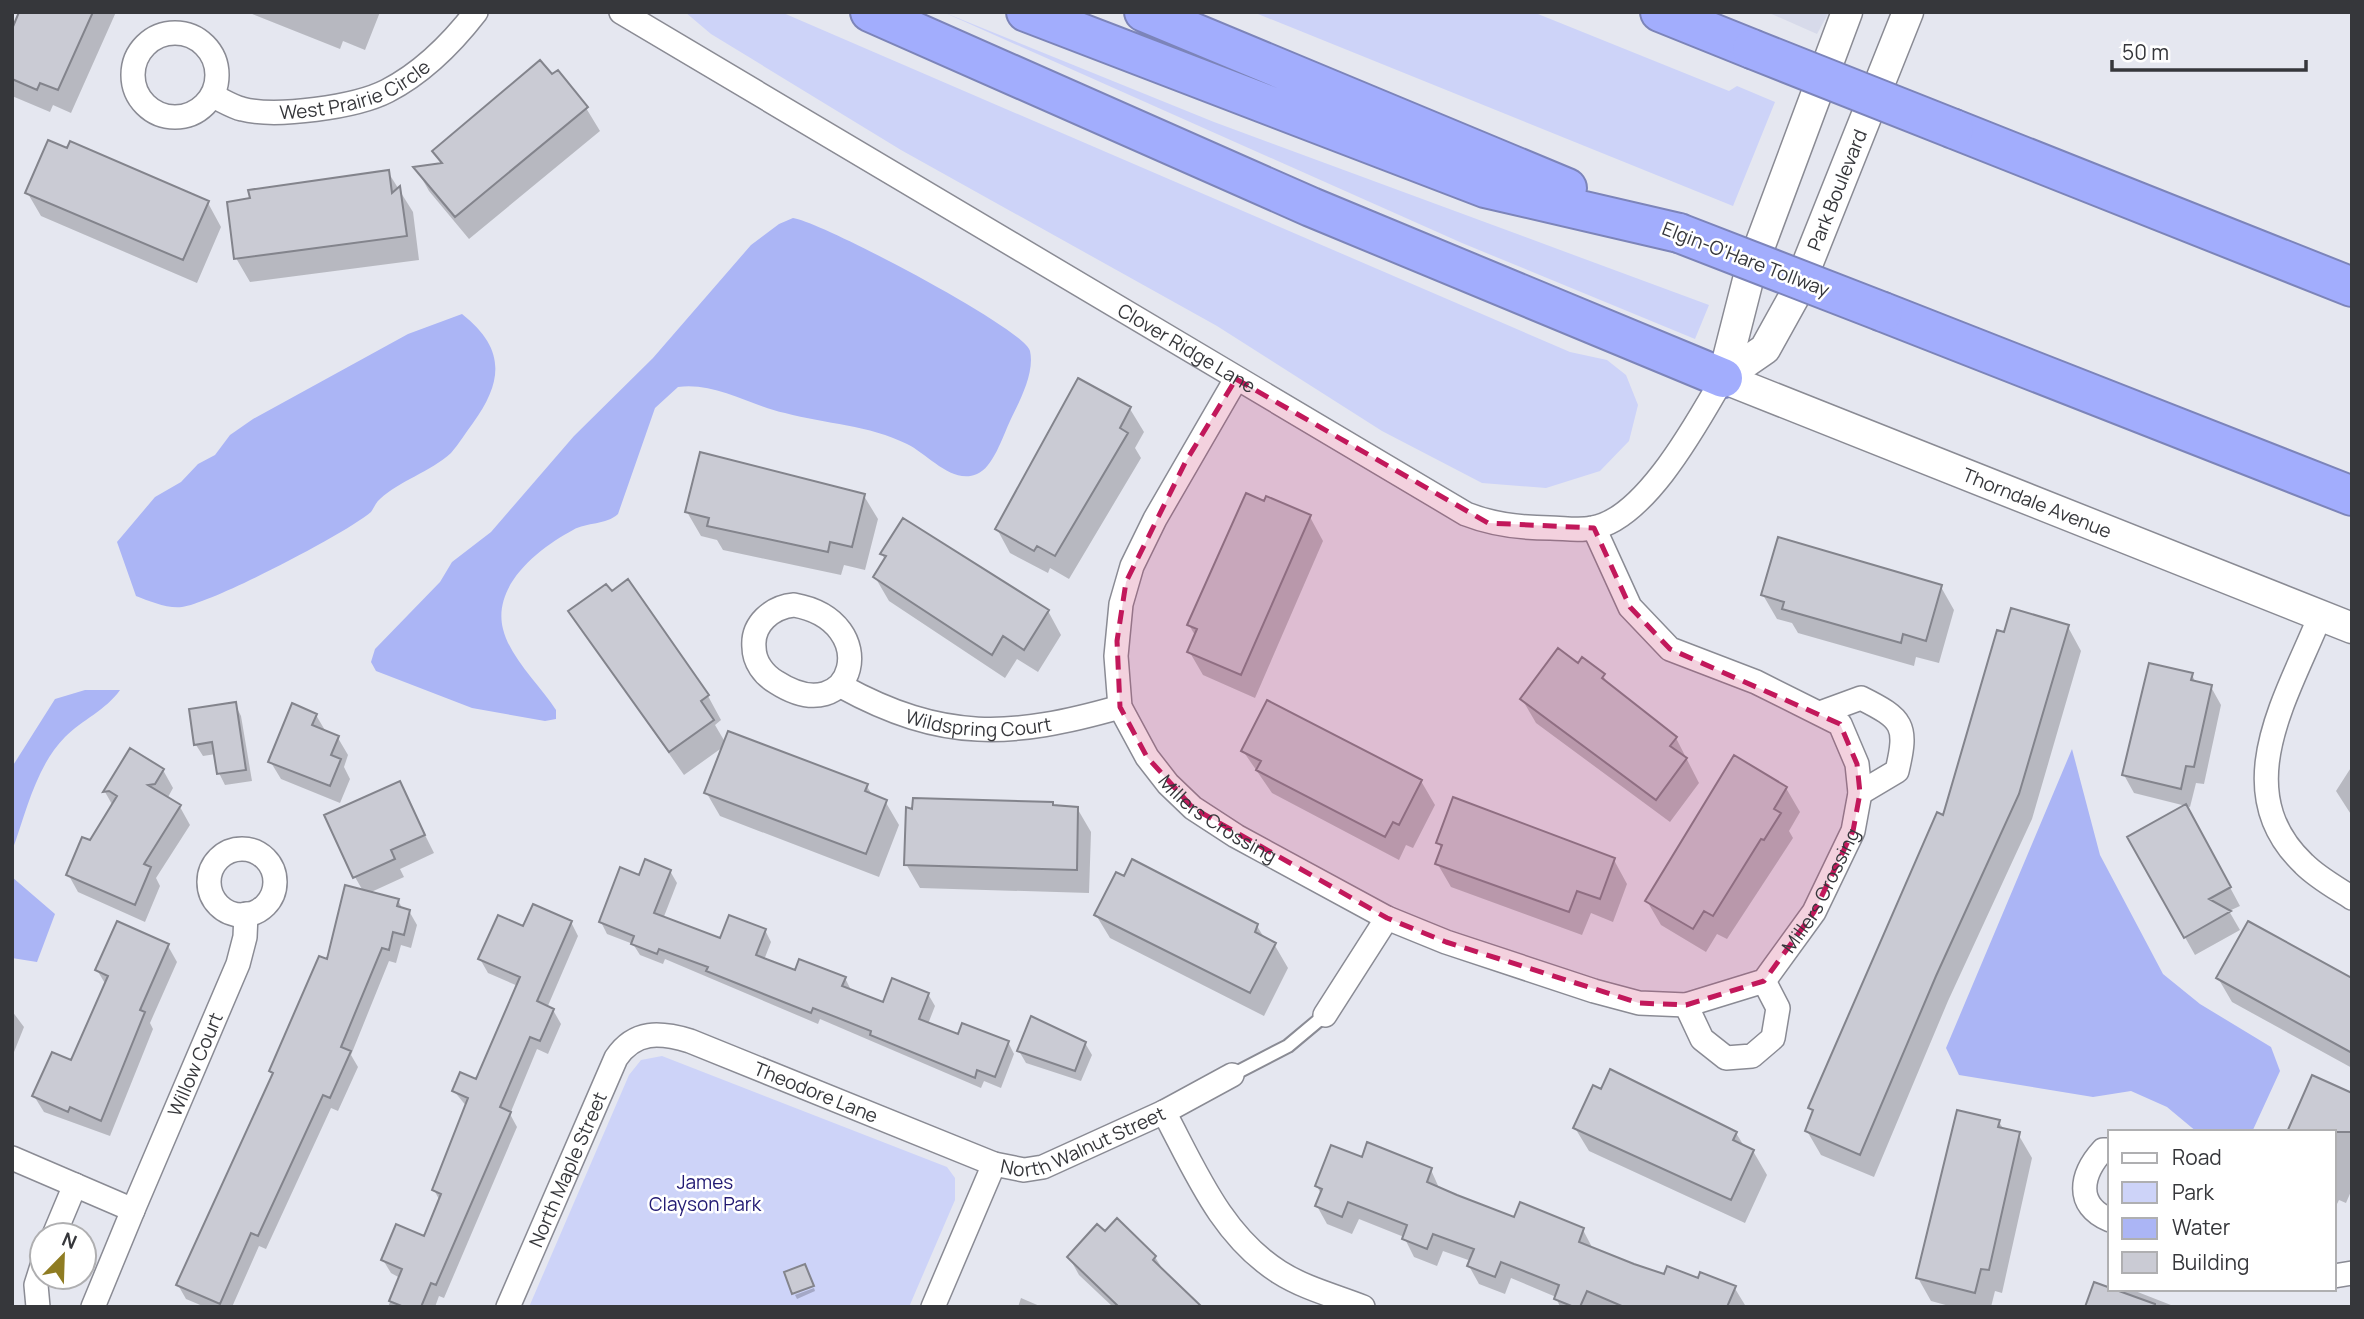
<svg xmlns="http://www.w3.org/2000/svg" width="2364" height="1319" font-family="Manrope,sans-serif">
	<style>
		.built { fill: #d7daea }
		.green { fill: #cdd3f8 }
		.water { fill: #abb5f5 }
		.shadow { fill: #0003 }
		.building { fill: #cacbd4; stroke: #83848c; stroke-width: 2 }
		.lines { fill: none; stroke-linecap: round; stroke-linejoin: round }
		.service-casing { stroke: #8a8b94; stroke-width: 16 }
		.minor-casing { stroke: #8a8b94; stroke-width: 26 }
		.tertiary-casing { stroke: #8a8b94; stroke-width: 33 }
		.motorway-casing { stroke: #7c84b9; stroke-width: 42 }
		.service { stroke: #fff; stroke-width: 12 }
		.minor { stroke: #fff; stroke-width: 23 }
		.tertiary { stroke: #fff; stroke-width: 30 }
		.motorway { stroke: #a2adfd; stroke-width: 38 }
		.motorway-bridge-casing { stroke: #7c84b9; stroke-width: 42; stroke-linecap: butt }
		.motorway-bridge { stroke: #a2adfd; stroke-width: 38 }
		.marked { fill: #c2185b; fill-opacity: 0.2; stroke: #c2185b; stroke-width: 5; stroke-dasharray: 14 9; stroke-linejoin: round }
		.labels { text-anchor: middle; dominant-baseline: central; stroke-width: 5; stroke-linejoin: round; paint-order: stroke }
		.street-label { font-size: 19px; fill: #36373b; stroke: #fff }
		.park-label { font-size: 19px; fill: #221a73; stroke: #fff }
	</style>
	<rect width="100%" height="100%" fill="#e5e7f0"/>
	<path class="built" d="M1767,12H1829L1817,34Z"/>
	<path class="green" d="M685,12H781L1570,352L1607,360L1626,375L1638,405L1629,441L1600,471L1546,488L1482,483L1382,431L1217,326L901,150L711,34Z
		M943,12L1214,122L1709,305L1695,339L1462,243Z
		M1253,12H1533L1729,91L1737,86L1775,102L1733,206Z
		M662,1056L947,1167L955,1178V1200L909,1307H529L629,1075L641,1060Z"/>
	<path class="water" d="M793,218C822,222 1025,329 1030,351C1035,373 1019,402 1010,421C1003,436 993,468 977,474C952,485 928,454 907,444C869,425 826,424 785,413C749,405 715,382 678,387L655,408L618,514C606,525 587,522 573,530C539,548 492,585 503,629C510,658 540,685 556,710V719L545,721L472,708L376,671L371,662L375,649L440,582L452,562L491,532L574,436L653,358L751,245L779,224Z
		M462,314C505,348 504,380 473,423C466,432 459,444 451,453C430,472 399,481 380,499C376,502 374,508 371,512C345,534 214,602 182,607C168,609 149,601 136,596L117,542L155,497L181,482L198,464L215,455L230,435L253,419L408,334Z
		M85,690H120C106,710 82,720 65,737C36,766 26,813 12,851V767L55,699Z
		M2072,749L2100,855L2163,974L2200,1004L2271,1047L2280,1071L2252,1132H2197L2167,1107L2131,1091L2093,1097L1959,1075L1946,1048Z
		M12,877L55,914L37,962L12,958Z"/>
	<path class="shadow" d="M21,12H116L71,113L53,105L50,112L12,96V33Z
		M247,12H380L365,50L343,41L340,49Z
		M586,108L600,131L469,239L429,191L416,168L442,165L434,151Z
		M388,172L413,212L419,260L250,282L236,258Z
		M27,192L208,203L221,227L197,283L41,216Z
		M1130,409L1144,432L1135,448L1141,458L1069,579L1050,568L1048,573L1010,553L997,529Z
		M864,496L878,519L865,570L844,565L841,575L723,550L717,540L701,536L687,512Z
		M1310,517L1323,541L1255,698L1203,675L1189,651L1196,637L1189,625Z
		M882,554L1048,611L1061,635L1038,672L1017,659L1005,678L889,601L875,577L885,560Z
		M627,582L708,696L721,720L715,725L725,742L866,785L873,796L885,801L899,825L879,877L720,816L706,792L723,747L684,775L570,612L611,594Z
		M1941,587L1954,610L1939,663L1916,657L1914,666L1798,633L1792,623L1777,619L1763,595Z
		M2068,627L2081,651L2032,819L1948,1001L1874,1177L1821,1155L1807,1131L1814,1114L1810,1108L1944,817L2005,634Z
		M1578,666L1603,676L1610,686L1676,738L1699,783L1670,822L1536,723L1522,699Z
		M2192,675L2196,683L2211,687L2221,705L2204,784L2196,783L2190,807L2134,793L2124,775Z
		M235,704L241,716L252,781L225,785L219,773L216,754L203,756L196,745Z
		M316,715L326,732L338,738L348,755L344,767L350,779L340,803L281,779L270,761Z
		M1243,751L1421,781L1435,805L1413,848L1406,845L1399,860L1272,793Z
		M2352,766V816L2336,791Z
		M163,770L173,788L167,799L180,807L190,825L156,878L160,886L145,922L78,892L68,874L113,806L105,792Z
		M399,783L434,853L400,869L404,877L369,893L398,900L403,910L409,911L417,925L411,948L401,945L396,963L389,961L351,1055L358,1067L338,1111L331,1108L266,1249L259,1246L232,1307H205L186,1299L178,1285L273,1075L271,1071L363,891L355,877Z
		M1786,788L1800,812L1789,831L1793,838L1727,939L1717,934L1706,952L1661,925L1647,901Z
		M1054,807L1077,808L1091,832L1089,893L920,888L906,864Z
		M2196,824L2240,906L2229,911L2240,930L2195,955L2129,838Z
		M1438,842L1614,860L1627,884L1613,922L1591,913L1582,935L1451,887L1437,863L1442,850Z
		M670,871L677,883L663,919L721,940L765,930L771,942L764,960L795,973L845,978L851,990L884,1005L928,994L935,1006L928,1024L959,1037L1008,1042L1014,1054L1001,1088L984,1081L981,1088L820,1019L818,1024L665,959L663,964L640,955L633,944L607,934L601,922L640,877Z
		M1096,915L1257,926L1265,939L1274,944L1288,968L1264,1016L1110,938Z
		M571,922L578,936L547,1008L553,1010L561,1024L548,1054L537,1049L510,1114L517,1127L444,1298L439,1296L435,1307H388L400,1278L391,1273L383,1260L425,1238L440,1201L434,1190L467,1107L454,1091L477,1081L518,986L488,973L480,959L524,929Z
		M168,946L177,962L150,1023L153,1029L110,1136L44,1112L34,1096L72,1063L106,985L97,970Z
		M2218,978L2352,981V1068L2232,1002Z
		M12,1011L24,1027L12,1057Z
		M1085,1043L1092,1055L1081,1081L1026,1063L1019,1051Z
		M2352,1095V1189L2346,1203L2339,1200L2334,1210V1132Z
		M1999,1122L2004,1130L2018,1134L2032,1158L2002,1293L1995,1291L1991,1307H1953L1931,1301L1918,1278Z
		M1575,1128L1736,1133L1744,1146L1753,1151L1767,1175L1745,1223L1589,1151Z
		M1363,1159L1431,1170L1440,1190L1515,1219L1583,1230L1593,1249L1665,1277L1734,1287L1745,1305L1560,1307L1556,1297L1511,1278L1505,1294L1479,1284L1469,1266L1471,1261L1443,1251L1437,1266L1414,1257L1404,1237L1359,1219L1352,1234L1327,1224L1317,1206L1321,1194L1317,1186Z
		M1105,1234L1155,1257L1165,1273L1200,1307H1113L1079,1275L1069,1257Z
		M814,1288L815,1291L797,1299L795,1295Z
		M2118,1289H2130L2176,1307H2087Z
		M1021,1298L1042,1307H1018Z"/>
	<path class="building" d="M19,12H93L58,90L40,83L37,90L12,79V29Z
		M540,60L552,74L558,70L588,107L455,217L413,167L442,163L432,151Z
		M48,140L67,148L70,141L209,201L183,260L25,193Z
		M389,170L392,193L400,186L407,236L234,259L227,202L250,198L248,190Z
		M1078,378L1131,407L1120,428L1128,433L1055,556L1037,546L1034,551L995,529Z
		M700,452L865,494L852,547L830,542L828,552L707,526L709,518L685,512Z
		M1246,493L1264,501L1266,496L1311,515L1241,675L1187,652L1197,629L1187,625Z
		M903,518L1049,610L1024,650L1003,636L992,655L873,577L886,556L880,554Z
		M1778,537L1942,585L1926,641L1903,634L1901,643L1782,609L1784,602L1761,595Z
		M628,579L709,695L701,701L714,720L669,752L568,611L606,584L612,591Z
		M2011,608L2069,625L2019,794L1936,976L1860,1155L1805,1131L1813,1110L1808,1108L1937,812L1943,815L1997,630L2004,632Z
		M1558,648L1578,663L1582,657L1605,674L1602,678L1677,737L1670,746L1687,758L1656,800L1520,699Z
		M2149,663L2193,673L2191,680L2212,685L2194,767L2186,766L2181,789L2122,775Z
		M1267,700L1422,780L1399,825L1393,822L1385,837L1256,770L1261,761L1241,751Z
		M236,702L246,770L217,774L212,742L194,745L189,709Z
		M292,703L317,714L312,725L339,736L331,755L341,759L330,786L268,762Z
		M728,731L868,784L865,791L887,800L866,854L704,793Z
		M130,748L164,769L155,784L148,785L181,805L144,864L151,867L135,905L66,875L82,837L90,840L117,796L109,791L103,792Z
		M1734,755L1787,787L1774,809L1781,813L1764,840L1761,839L1713,916L1704,911L1693,929L1645,901Z
		M400,781L425,835L391,850L395,859L353,878L324,815Z
		M1453,797L1615,858L1600,899L1577,891L1569,912L1435,864L1442,845L1436,843Z
		M913,798L1053,802V805L1078,807L1077,870L904,865L906,807L912,809Z
		M2186,804L2231,887L2209,899L2231,911L2184,938L2127,837Z
		M645,859L671,870L654,913L720,938L729,915L766,929L756,955L795,970L799,959L846,977L842,986L883,1002L892,978L929,993L919,1019L958,1034L962,1023L1009,1041L995,1077L977,1070L975,1078L870,1035L871,1031L813,1008L811,1013L706,971L708,967L659,949L657,954L631,944L634,936L599,922L620,867L639,875Z
		M1132,859L1258,924L1255,932L1276,943L1250,993L1094,915L1116,872L1124,876Z
		M345,885L399,899L397,906L410,910L404,935L393,932L389,950L382,948L341,1047L351,1051L330,1098L323,1095L258,1236L251,1233L220,1304L176,1285L273,1073L269,1071L319,956L327,959Z
		M533,904L572,921L537,1001L554,1009L540,1041L530,1037L500,1107L511,1112L436,1285L431,1283L421,1307H404L389,1301L402,1269L381,1260L396,1224L424,1236L441,1194L432,1190L468,1098L452,1091L460,1072L476,1079L520,977L478,959L498,915L523,926Z
		M117,921L169,944L140,1010L145,1012L101,1121L70,1107L68,1112L32,1096L52,1052L71,1060L108,976L95,970Z
		M2248,921L2352,978V1053L2216,978Z
		M1031,1016L1086,1042L1075,1071L1017,1051Z
		M1610,1069L1737,1132L1733,1140L1754,1150L1731,1200L1573,1128L1593,1085L1601,1089Z
		M2312,1075L2352,1093V1132H2287Z
		M1957,1110L2000,1120L1998,1127L2020,1132L1989,1270L1981,1269L1975,1293L1916,1278Z
		M1367,1142L1432,1168L1427,1182L1457,1195L1514,1217L1520,1202L1584,1228L1579,1242L1634,1264L1664,1274L1667,1266L1698,1278L1700,1272L1736,1286L1727,1307H1624L1587,1291L1580,1307H1574L1554,1299L1559,1285L1501,1262L1495,1277L1467,1266L1474,1249L1433,1234L1427,1249L1402,1239L1407,1225L1348,1202L1342,1217L1315,1206L1322,1189L1315,1186L1331,1145L1362,1157Z
		M1117,1218L1156,1256L1153,1260L1202,1307H1119L1067,1257L1097,1224L1105,1231Z
		M805,1264L814,1286L792,1294L784,1272Z
		M2094,1282L2155,1304V1307H2085Z"/>
	<g class="lines">
		<defs>
			<path id="service" d="M1232,1075L1288,1046L1325,1015"/>
			<g id="minor">
				<path id="s1" d="M621,12L1466,514C1494,525 1520,528 1550,528C1563,528 1579,531 1592,528C1645,520 1698,421 1723,378"/>
				<circle cx="175" cy="75" r="42"/>
				<path id="s2" d="M213,96C222,100 233,107 242,109C276,118 356,107 387,91C422,73 452,43 476,12"/>
				<path id="s3" d="M1236,379L1155,519L1132,566L1121,604L1116,656L1120,707L1147,757L1168,784L1193,808L1236,836L1387,918L1446,942L1594,991L1639,1003L1686,1005L1764,981L1814,912L1853,831L1860,793L1857,764L1840,724L1756,682L1670,649L1630,607L1594,528"/>
				<path d="M794,605C884,621 855,733 776,682C764,675 754,662 754,647C752,624 772,607 794,605Z"/>
				<path d="M2320,616C2288,696 2226,790 2304,864C2318,878 2335,887 2352,898"/>
				<path id="s4" d="M841,686C943,742 1011,738 1120,707"/>
				<path d="M1820,713L1861,698C1903,719 1908,725 1897,771L1860,793"/>
				<circle cx="242" cy="882" r="33"/>
				<path d="M1686,1005L1702,1039L1726,1058L1752,1056L1773,1038L1778,1008L1764,981"/>
				<path d="M1325,1015L1387,918"/>
				<path d="M1164,1112C1195,1170 1221,1235 1279,1272C1304,1288 1335,1296 1363,1307"/>
				<path d="M2110,1150H2103C2081,1174 2074,1205 2110,1220"/>
				<path id="s5" d="M12,1158L133,1210L238,964L245,937L246,914"/>
				<path d="M54,1235L75,1185"/>
				<path d="M2334,1276L2352,1273"/>
				<path d="M38,1307L36,1285L42,1266"/>
				<path d="M93,1307L133,1210"/>
				<path id="s6" d="M508,1307L616,1058C635,1030 660,1032 690,1041L994,1164L1024,1170L1043,1167L1164,1112L1232,1075"/>
				<path d="M933,1307L994,1164"/>
			</g>
			<g id="tertiary">
				<path id="s7" d="M1723,378L2352,628"/>
				<path id="s8" d="M1723,378L1765,349L1795,295L1908,12"/>
				<path d="M1723,378L1750,272L1847,12"/>
			</g>
			<path id="motorway" d="M870,12L1311,207L1723,378
				M1026,12L1485,188L1679,233
				M1144,12L1567,188
				M1660,12L1752,49
				M1954,129L2352,287
				M1883,312L2352,496"/>
		</defs>
		<use href="#service" class="service-casing"/>
		<use href="#minor" class="minor-casing"/>
		<use href="#tertiary" class="tertiary-casing"/>
		<use href="#motorway" class="motorway-casing"/>
		<use href="#service" class="service"/>
		<use href="#minor" class="minor"/>
		<use href="#tertiary" class="tertiary"/>
		<use href="#motorway" class="motorway"/>
		<defs>
			<path id="motorway-bridge" d="M1752,49L1954,129
				M1679,233L1883,312"/>
		</defs>
		<use href="#motorway-bridge" class="motorway-bridge-casing"/>
		<use href="#motorway-bridge" class="motorway-bridge"/>
	</g>
	<path class="marked" d="M1236,379L1488,523L1594,528L1630,607L1670,649L1840,724L1857,764L1860,793L1853,831L1814,912L1764,981L1686,1005L1639,1003L1446,942L1387,918L1193,808L1147,757L1120,707L1117,641L1126,582L1186,461Z"/>
	<g class="labels">
		<g class="street-label">
			<text stroke="none"><textPath href="#s2" startOffset="149">West Prairie Circle</textPath></text>
			<text stroke="none"><textPath href="#s8" startOffset="226">Park Boulevard</textPath></text>
			<text transform="translate(1746 259) rotate(21)">Elgin-O'Hare Tollway</text>
			<text stroke="none"><textPath href="#s1" startOffset="658">Clover Ridge Lane</textPath></text>
			<text stroke="none"><textPath href="#s7" startOffset="338">Thorndale Avenue</textPath></text>
			<text stroke="none"><textPath href="#s4" startOffset="145">Wildspring Court</textPath></text>
			<text stroke="none"><textPath href="#s3" startOffset="509">Millers Crossing</textPath></text>
			<text stroke="none"><textPath href="#s3" startOffset="1208">Millers Crossing</textPath></text>
			<text stroke="none"><textPath href="#s5" startOffset="290">Willow Court</textPath></text>
			<text stroke="none"><textPath href="#s6" startOffset="490">Theodore Lane</textPath></text>
			<text stroke="none"><textPath href="#s6" startOffset="777">North Walnut Street</textPath></text>
			<text stroke="none"><textPath href="#s6" startOffset="150">North Maple Street</textPath></text>
		</g>
		<g class="park-label">
			<text x="705" y="1182">James<tspan x="705" dy="22">Clayson Park</tspan></text>
		</g>
	</g>
	<rect width="2364" height="1319" fill="none" stroke="#36373b" stroke-width="28"/>
	<rect x="2108" y="1130" width="228" height="161" fill="#ffffff" stroke="#afafb1" stroke-width="2"/>
	<rect x="2122" y="1153" width="35" height="10" fill="#ffffff" stroke="#afafb1" stroke-width="2"/>
	<text x="2172" y="1165" font-size="21" fill="#36373b">Road</text>
	<rect x="2122" y="1182" width="35" height="21" fill="#cdd3f8" stroke="#afafb1" stroke-width="2"/>
	<text x="2172" y="1200" font-size="21" fill="#36373b">Park</text>
	<rect x="2122" y="1218" width="35" height="21" fill="#abb5f5" stroke="#afafb1" stroke-width="2"/>
	<text x="2172" y="1235" font-size="21" fill="#36373b">Water</text>
	<rect x="2122" y="1252" width="35" height="21" fill="#cacbd4" stroke="#afafb1" stroke-width="2"/>
	<text x="2172" y="1270" font-size="21" fill="#36373b">Building</text>
	<g transform="translate(63 1256) rotate(23)"><circle r="33" fill="#ffffff" stroke="#afafb1" stroke-width="2"/>
	<path d="M0-5L12 26L0 18L-12 26Z" fill="#8f7c22"/>
	<text y="-10" font-size="19" font-weight="bold" text-anchor="middle" fill="#36373b">N</text>
	</g>
	<path d="M2112 60v10h194v-10" fill="none" stroke="#36373b" stroke-width="3.5"/>
	<text x="2122" y="60" font-size="21" fill="#36373b" stroke="#ffffff" stroke-width="5" paint-order="stroke">50 m</text>
</svg>
